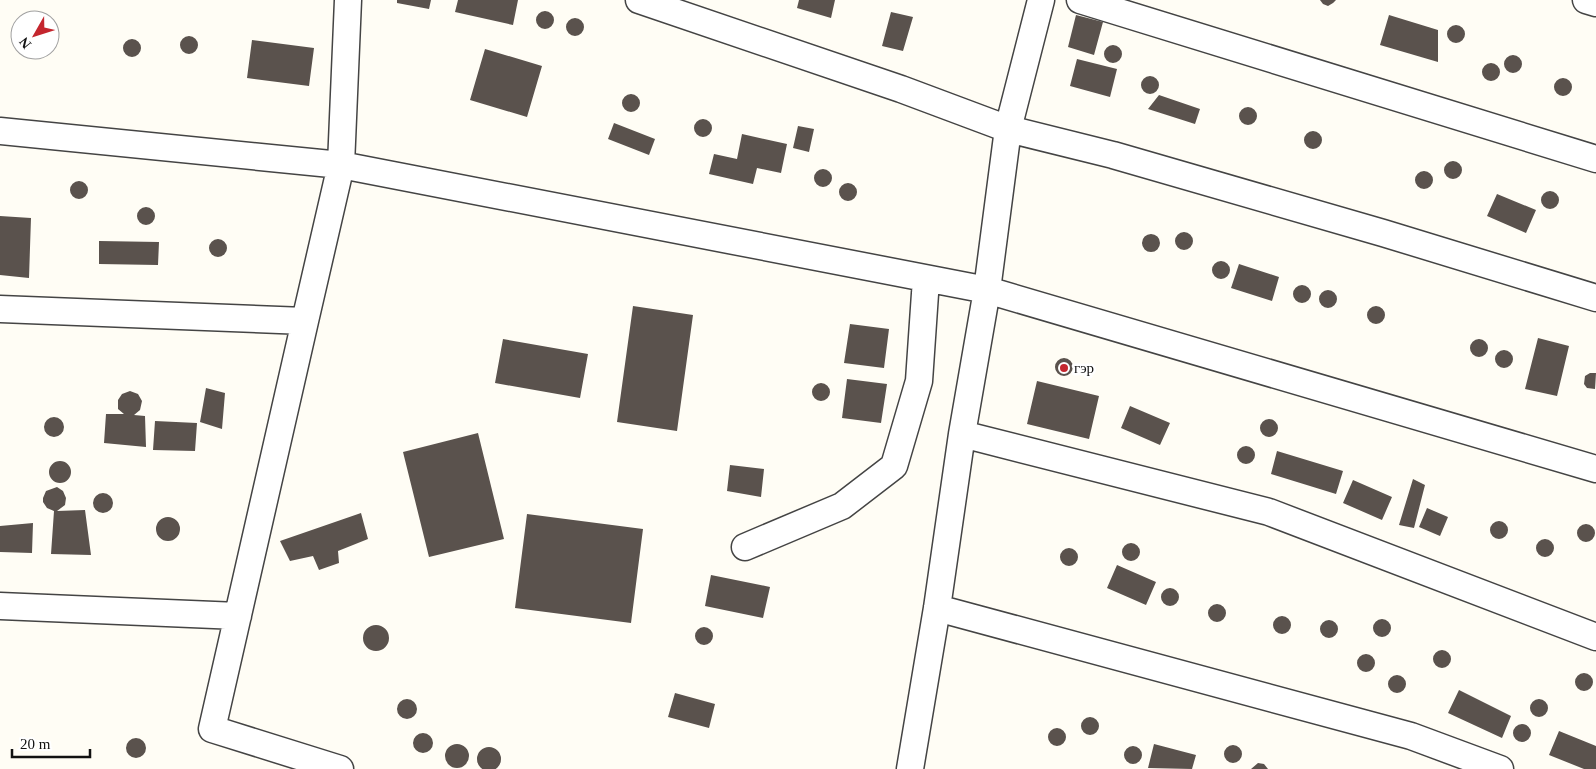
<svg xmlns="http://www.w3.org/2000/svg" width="1596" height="769" font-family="'Times New Roman',serif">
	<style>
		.building { fill: #5a524d }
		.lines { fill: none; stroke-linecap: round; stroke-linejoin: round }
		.minor-casing { stroke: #444; stroke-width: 29 }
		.minor { stroke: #fff; stroke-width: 26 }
		.poi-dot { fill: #c4262e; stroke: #fff; stroke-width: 2 }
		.labels { text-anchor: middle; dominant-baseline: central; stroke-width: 5; stroke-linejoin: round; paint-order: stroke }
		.poi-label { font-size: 15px; fill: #111; stroke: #fff; text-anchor: start }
	</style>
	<rect width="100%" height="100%" fill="#fffdf5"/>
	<path class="building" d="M397,0H431L429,9L397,3Z
		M458,0H518L513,25L455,12Z
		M799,0H835L831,18L797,8Z
		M1320,0H1336L1333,3L1328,6L1323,4Z
		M536 20a9 9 0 1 1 18 0a9 9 0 1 1-18 0Z
		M891,12L913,17L903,51L882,46Z
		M1076,15L1103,22L1094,55L1068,47Z
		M1389,15L1438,30V62L1380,45Z
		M566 27a9 9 0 1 1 18 0a9 9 0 1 1-18 0Z
		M1447 34a9 9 0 1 1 18 0a9 9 0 1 1-18 0Z
		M180 45a9 9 0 1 1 18 0a9 9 0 1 1-18 0Z
		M123 48a9 9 0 1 1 18 0a9 9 0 1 1-18 0Z
		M252,40L314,48L309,86L247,78Z
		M1104 54a9 9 0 1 1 18 0a9 9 0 1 1-18 0Z
		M485,49L542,66L527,117L470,100Z
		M1504 64a9 9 0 1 1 18 0a9 9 0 1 1-18 0Z
		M1077,59L1117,69L1110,97L1070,86Z
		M1482 72a9 9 0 1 1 18 0a9 9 0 1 1-18 0Z
		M1141 85a9 9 0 1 1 18 0a9 9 0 1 1-18 0Z
		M1554 87a9 9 0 1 1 18 0a9 9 0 1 1-18 0Z
		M622 103a9 9 0 1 1 18 0a9 9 0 1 1-18 0Z
		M1159,95L1200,109L1195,124L1148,109Z
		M1239 116a9 9 0 1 1 18 0a9 9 0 1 1-18 0Z
		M694 128a9 9 0 1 1 18 0a9 9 0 1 1-18 0Z
		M614,123L655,139L649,155L608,139Z
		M798,126L814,129L809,152L793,148Z
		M1304 140a9 9 0 1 1 18 0a9 9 0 1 1-18 0Z
		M742,134L787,144L781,173L757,168L753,184L709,174L714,154L737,159Z
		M1444 170a9 9 0 1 1 18 0a9 9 0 1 1-18 0Z
		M814 178a9 9 0 1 1 18 0a9 9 0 1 1-18 0Z
		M1415 180a9 9 0 1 1 18 0a9 9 0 1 1-18 0Z
		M70 190a9 9 0 1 1 18 0a9 9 0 1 1-18 0Z
		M839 192a9 9 0 1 1 18 0a9 9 0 1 1-18 0Z
		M1541 200a9 9 0 1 1 18 0a9 9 0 1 1-18 0Z
		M1497,194L1536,210L1526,233L1487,216Z
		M137 216a9 9 0 1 1 18 0a9 9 0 1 1-18 0Z
		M0,216L31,218L29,278L0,275Z
		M1175 241a9 9 0 1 1 18 0a9 9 0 1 1-18 0Z
		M1142 243a9 9 0 1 1 18 0a9 9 0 1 1-18 0Z
		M209 248a9 9 0 1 1 18 0a9 9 0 1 1-18 0Z
		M99,241L159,242L158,265L99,264Z
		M1212 270a9 9 0 1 1 18 0a9 9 0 1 1-18 0Z
		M1239,264L1279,277L1272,301L1231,288Z
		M1293 294a9 9 0 1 1 18 0a9 9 0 1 1-18 0Z
		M1319 299a9 9 0 1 1 18 0a9 9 0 1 1-18 0Z
		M633,306L693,315L677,431L617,422Z
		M1367 315a9 9 0 1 1 18 0a9 9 0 1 1-18 0Z
		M850,324L889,329L884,368L844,363Z
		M1538,338L1569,346L1557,396L1525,389Z
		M503,339L588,354L580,398L495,383Z
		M1470 348a9 9 0 1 1 18 0a9 9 0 1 1-18 0Z
		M1495 359a9 9 0 1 1 18 0a9 9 0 1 1-18 0Z
		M1055 367a9 9 0 1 1 18 0a9 9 0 1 1-18 0Z
		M1590,373H1596L1595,389L1587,388L1584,384L1585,376Z
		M847,379L887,384L881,423L842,418Z
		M1037,381L1099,396L1089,439L1027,424Z
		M812 392a9 9 0 1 1 18 0a9 9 0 1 1-18 0Z
		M206,388L225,393L222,429L200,422Z
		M130,391L138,394L142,401L140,410L134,415L145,416L146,447L104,443L106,414H124L118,409V400L122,394Z
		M1130,406L1170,423L1160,445L1121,428Z
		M44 427a10 10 0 1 1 20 0a10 10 0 1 1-20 0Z
		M1260 428a9 9 0 1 1 18 0a9 9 0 1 1-18 0Z
		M155,421L197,423L195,451L153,450Z
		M478,433L504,539L429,557L403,452Z
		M1237 455a9 9 0 1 1 18 0a9 9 0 1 1-18 0Z
		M1277,451L1343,471L1336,494L1271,474Z
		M49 472a11 11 0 1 1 22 0a11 11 0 1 1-22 0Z
		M730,465L764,469L761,497L727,491Z
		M1413,479L1425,485L1414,528L1399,525Z
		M1353,480L1392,497L1382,520L1343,503Z
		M57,487L63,491L66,498L65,505L57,511L85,510L91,555L51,554L54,511L47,508L43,502V498L46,491Z
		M93 503a10 10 0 1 1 20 0a10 10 0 1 1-20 0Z
		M1427,508L1448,517L1440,536L1419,527Z
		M361,513L368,539L338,551L339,563L319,570L313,556L290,561L280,541Z
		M527,514L643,529L631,623L515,608Z
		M156 529a12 12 0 1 1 24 0a12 12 0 1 1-24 0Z
		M1490 530a9 9 0 1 1 18 0a9 9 0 1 1-18 0Z
		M33,523L32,553L0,552V526Z
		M1577 533a9 9 0 1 1 18 0a9 9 0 1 1-18 0Z
		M1536 548a9 9 0 1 1 18 0a9 9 0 1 1-18 0Z
		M1122 552a9 9 0 1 1 18 0a9 9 0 1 1-18 0Z
		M1060 557a9 9 0 1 1 18 0a9 9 0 1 1-18 0Z
		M1117,565L1156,582L1146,605L1107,588Z
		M711,575L770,587L763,618L705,606Z
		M1161 597a9 9 0 1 1 18 0a9 9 0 1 1-18 0Z
		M1208 613a9 9 0 1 1 18 0a9 9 0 1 1-18 0Z
		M1273 625a9 9 0 1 1 18 0a9 9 0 1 1-18 0Z
		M1373 628a9 9 0 1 1 18 0a9 9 0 1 1-18 0Z
		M1320 629a9 9 0 1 1 18 0a9 9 0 1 1-18 0Z
		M363 638a13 13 0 1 1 26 0a13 13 0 1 1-26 0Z
		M695 636a9 9 0 1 1 18 0a9 9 0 1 1-18 0Z
		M1433 659a9 9 0 1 1 18 0a9 9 0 1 1-18 0Z
		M1357 663a9 9 0 1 1 18 0a9 9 0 1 1-18 0Z
		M1575 682a9 9 0 1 1 18 0a9 9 0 1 1-18 0Z
		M1388 684a9 9 0 1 1 18 0a9 9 0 1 1-18 0Z
		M1459,690L1511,716L1502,738L1448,713Z
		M675,693L715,704L709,728L668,717Z
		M397 709a10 10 0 1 1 20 0a10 10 0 1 1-20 0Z
		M1530 708a9 9 0 1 1 18 0a9 9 0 1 1-18 0Z
		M1081 726a9 9 0 1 1 18 0a9 9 0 1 1-18 0Z
		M1513 733a9 9 0 1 1 18 0a9 9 0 1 1-18 0Z
		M1048 737a9 9 0 1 1 18 0a9 9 0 1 1-18 0Z
		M1559,731L1596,746V769H1584L1549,755Z
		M413 743a10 10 0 1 1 20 0a10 10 0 1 1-20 0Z
		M126 748a10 10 0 1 1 20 0a10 10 0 1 1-20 0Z
		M1154,744L1196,755L1192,769L1148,768Z
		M445 756a12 12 0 1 1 24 0a12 12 0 1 1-24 0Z
		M1224 754a9 9 0 1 1 18 0a9 9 0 1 1-18 0Z
		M1124 755a9 9 0 1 1 18 0a9 9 0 1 1-18 0Z
		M477 759a12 12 0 1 1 24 0a12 12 0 1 1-24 0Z
		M1258,763L1264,764L1268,769H1251Z"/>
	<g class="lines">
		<defs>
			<path id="minor" d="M639,0L901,89L1008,129L1113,155L1383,233L1596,298
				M1080,0L1596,159
				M1586,0L1596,3
				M0,131L341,165L987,290L1596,469
				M0,309L305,321L341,165L348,0
				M305,321L212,729L340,769
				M962,434L1269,512L1596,637
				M745,547L842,506L894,466L919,381L926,279
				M0,606L238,616
				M937,608L1411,736L1500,769
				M910,769L937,608L962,434L987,290L1008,129L1041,0"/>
		</defs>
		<use href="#minor" class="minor-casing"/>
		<use href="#minor" class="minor"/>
	</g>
	<circle class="poi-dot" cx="1064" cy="368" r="5"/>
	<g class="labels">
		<g class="poi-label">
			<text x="1074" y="368">гэр</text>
		</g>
	</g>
	<g transform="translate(35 35) rotate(231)"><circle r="24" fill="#ffffff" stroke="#a0a0a0"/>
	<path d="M0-4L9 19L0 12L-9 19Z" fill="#c4262e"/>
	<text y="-8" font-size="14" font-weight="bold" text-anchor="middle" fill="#111111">N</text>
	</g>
	<path d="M12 749v8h78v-8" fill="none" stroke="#111111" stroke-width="2.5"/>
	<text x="20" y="749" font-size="15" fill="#111111" stroke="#ffffff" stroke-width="4" paint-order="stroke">20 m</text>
</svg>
